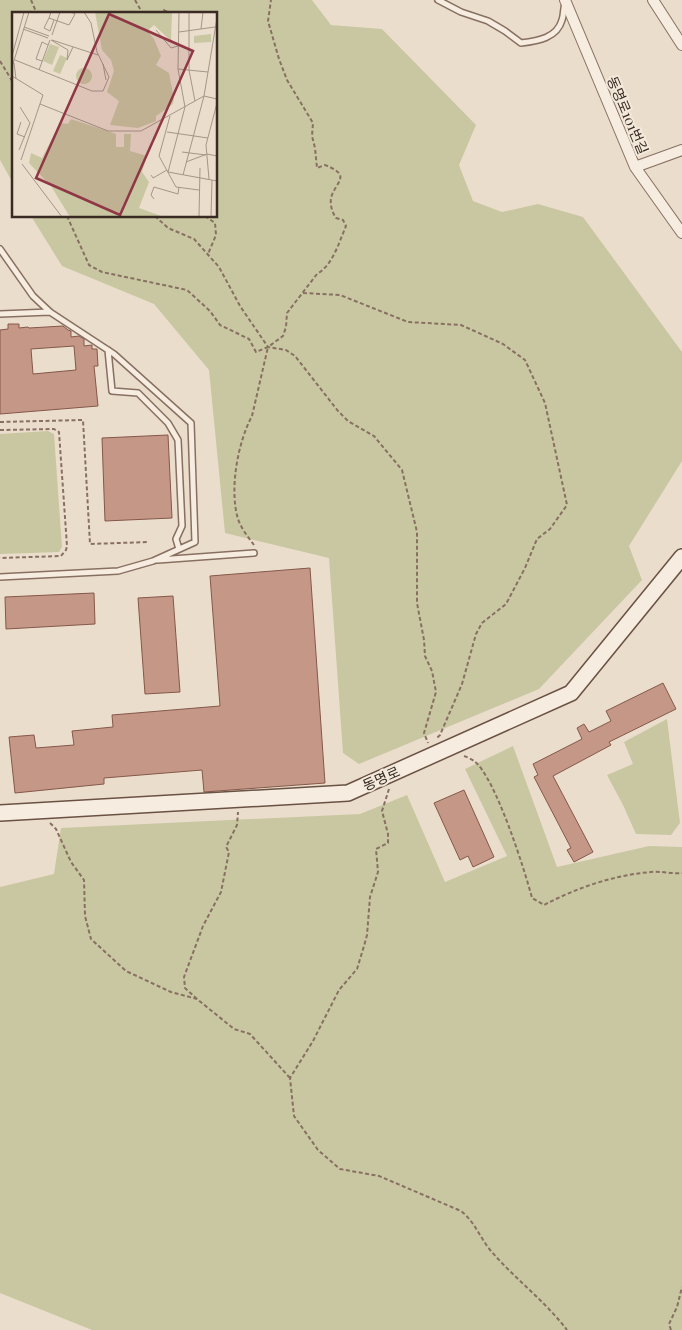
<svg xmlns="http://www.w3.org/2000/svg" width="682" height="1330" font-family="'Playfair Display','Noto Sans KR',serif">
	<style>
		.green { fill: #c9c7a1 }
		.building { fill: #c59786; stroke: #84584a; fill-rule: evenodd }
		.lines { fill: none; stroke-linecap: round; stroke-linejoin: round }
		.lane-casing { stroke: #877062; stroke-width: 8 }
		.street-casing { stroke: #877062; stroke-width: 12 }
		.secondary-casing { stroke: #695144; stroke-width: 18 }
		.path { stroke: #877062; stroke-width: 2; stroke-dasharray: 4 2.5; stroke-linecap: butt }
		.lane { stroke: #f6ecdf; stroke-width: 5 }
		.street { stroke: #f6ecdf; stroke-width: 10 }
		.secondary { stroke: #f6ecdf; stroke-width: 15 }
		.labels { text-anchor: middle; dominant-baseline: central; stroke-width: 4; stroke-linejoin: round; paint-order: stroke }
		.street-label { font-size: 14px; fill: #392b23; stroke: #f3e9db }
		.inset-road { fill: none; stroke: #a49688; stroke-width: 1 }
		.view { fill: #903746; fill-opacity: 0.15; stroke: #903746; stroke-width: 2.5 }
		.inset-edge { fill: none; stroke: #392b23; stroke-width: 2.5 }
	</style>
	<rect width="100%" height="100%" fill="#ebddcc"/>
	<path class="green" d="M0,0H312L331,25L382,29L476,125L459,165L473,201L502,212L538,204L583,217L682,352V461L629,546L642,580L539,689L359,764L343,753L329,558L225,533L209,370L154,304L62,266L31,216H216V14H14V185L0,160Z
		M48,431L54,434L62,547L59,552L0,554V434Z
		M667,719L680,823L671,835L636,834L623,805L607,775L633,764L624,742Z
		M513,746L557,867L649,846L682,847V1330H92L0,1293V887L54,874L61,828L360,814L407,795L445,882L507,856L465,769Z"/>
	<path class="building" d="M8,324H19V328L28,327L29,328L63,326L68,330L71,331V337L79,336L84,339V346L92,345V349H97L98,366H94L98,406L0,414V330L8,329ZM74,346L76,370L33,374L31,349Z
		M168,435L172,518L105,521L102,438Z
		M310,568L325,783L204,792L202,770L104,778V784L15,793L9,737L34,735L36,748L74,745L72,731L113,727L112,715L220,706L210,576Z
		M94,593L95,624L6,629L5,597Z
		M173,596L180,692L145,694L138,598Z
		M663,683L676,709L609,742L611,745L553,776L593,852L574,862L567,850L571,848L534,777L538,775L533,764L582,739L577,728L584,724L589,732L611,721L606,711Z
		M464,790L494,857L473,867L468,856L460,860L434,803Z"/>
	<g class="lines">
		<defs>
			<path id="lane" d="M438,0L461,12L488,21L505,31L521,43C538,41 557,38 562,20C564,15 563,9 565,4
				M0,249L33,296L50,312L114,354L191,423L195,542L153,561L118,571L0,577
				M0,314L50,312
				M108,350L112,391L138,393L168,423L178,440L182,526L176,539L179,549
				M158,560L254,553"/>
			<path id="street" d="M565,0L635,167L682,233
				M653,0L682,45
				M635,167L682,150"/>
			<path id="secondary" d="M0,813L348,793L571,693L682,557"/>
		</defs>
		<use href="#lane" class="lane-casing"/>
		<use href="#street" class="street-casing"/>
		<use href="#secondary" class="secondary-casing"/>
		<path class="path" d="M31,0L37,14
			M135,0L143,14
			M158,14L164,10L171,14
			M0,61L14,84
			M14,137V140
			M67,216L89,265L102,272L187,290L210,311L220,325L249,339L256,352L268,347L283,336L286,327L287,313L317,274C333,265 339,242 346,226L343,220L336,218C332,212 330,205 331,198C335,182 353,176 325,165L317,168L315,148L312,136L313,123L287,80L279,59L268,21L271,0
			M155,216L168,228L194,239L219,267L240,306L268,347L286,350L295,356L338,411L348,421L374,436L402,470L417,532V603L424,640L425,656L432,671L436,692L424,733L428,743
			M205,216L215,223L216,235L208,254
			M303,293L340,295L408,322L461,325L503,344L525,360L545,403L567,505L550,529L537,539L525,568L506,604L482,623L476,634L462,684L440,735L436,739
			M0,422L83,420L90,544L148,542
			M0,430L54,429L59,432L67,546L66,550L61,556L0,558
			M254,545C248,537 241,528 238,519C229,489 238,442 252,416L268,347
			M464,756C467,757 471,759 474,761C495,776 525,871 532,898L544,905C576,888 614,875 651,872C661,871 672,874 682,873
			M389,789L382,811L388,834V843L376,849L378,872L370,897L367,935L364,946L357,969L339,990L313,1041L290,1078L294,1116L318,1150L340,1169L379,1176L461,1211C475,1222 480,1238 491,1251C515,1279 545,1301 567,1330
			M50,823L56,829L71,862L84,880L85,916L91,939L126,971L171,992L197,999L234,1029L250,1034L290,1078
			M197,999L185,988L184,977L203,926L221,892L229,852L226,847L237,825L238,812
			M671,1330L669,1324L677,1307L682,1287"/>
		<use href="#lane" class="lane"/>
		<use href="#street" class="street"/>
		<use href="#secondary" class="secondary"/>
	</g>
	<g class="labels">
		<g class="street-label">
			<text transform="translate(628 115) rotate(67)">동명로101번길</text>
			<text transform="translate(381 778) rotate(-24)">동명로</text>
		</g>
	</g>
	<g transform="translate(12 12)">
		<rect width="205" height="205" fill="#ebddcc"/>
		<path d="M83,0L160,1L159,29L142,13L135,19L142,27L149,44L144,53L157,61L162,87L161,92L144,104V109L126,116L98,113L107,89L95,80L102,59L99,48L90,38ZM199,22V30L182,31V24ZM38,32L47,35L40,53L31,49ZM48,43L55,46L48,62L41,59ZM64 64a8 8 0 1 1 16 0a8 8 0 1 1-16 0ZM59,107L104,122V135H112V122H119L118,139L135,144L130,160L137,170L127,196L152,205H58L39,174L17,151L19,141L30,146L48,111L56,112Z" fill="#c9c7a1"/>
		<path class="inset-road" d="M39,0L37,6L57,13L63,2L59,0M167,0L166,57L173,95L156,160L205,169M177,0V58L183,89M37,6L32,16L38,19L42,8M12,15L37,24M11,17L36,26M189,17L191,0M144,18L159,36L166,34M167,20L203,15M40,23L48,0M39,28L56,38L55,48L61,35M40,28L86,43M0,44L12,0M3,48L80,79H91L97,65L85,40L79,11L72,0M30,49L24,47L30,30L36,33M2,51L4,67M91,52L94,68M0,55L17,0M166,57L196,60M27,58L38,28M0,64L31,83L9,148M28,92L96,119H129L192,84L205,87M158,104L147,144L164,175L187,178M9,110L5,122L13,125M155,120L196,126M7,138L18,111L8,95M170,140L194,143M174,150L195,142L205,144M10,152L50,205M139,163L141,166L155,158M171,163L192,84L205,6M197,167L194,133L205,91M142,187L139,183L142,175L166,182L167,175M187,205L188,156M199,205L200,168"/>
		<path class="view" d="M97,2L181,39L108,203L24,166Z"/>
		<rect width="205" height="205" class="inset-edge"/>
	</g>
</svg>
